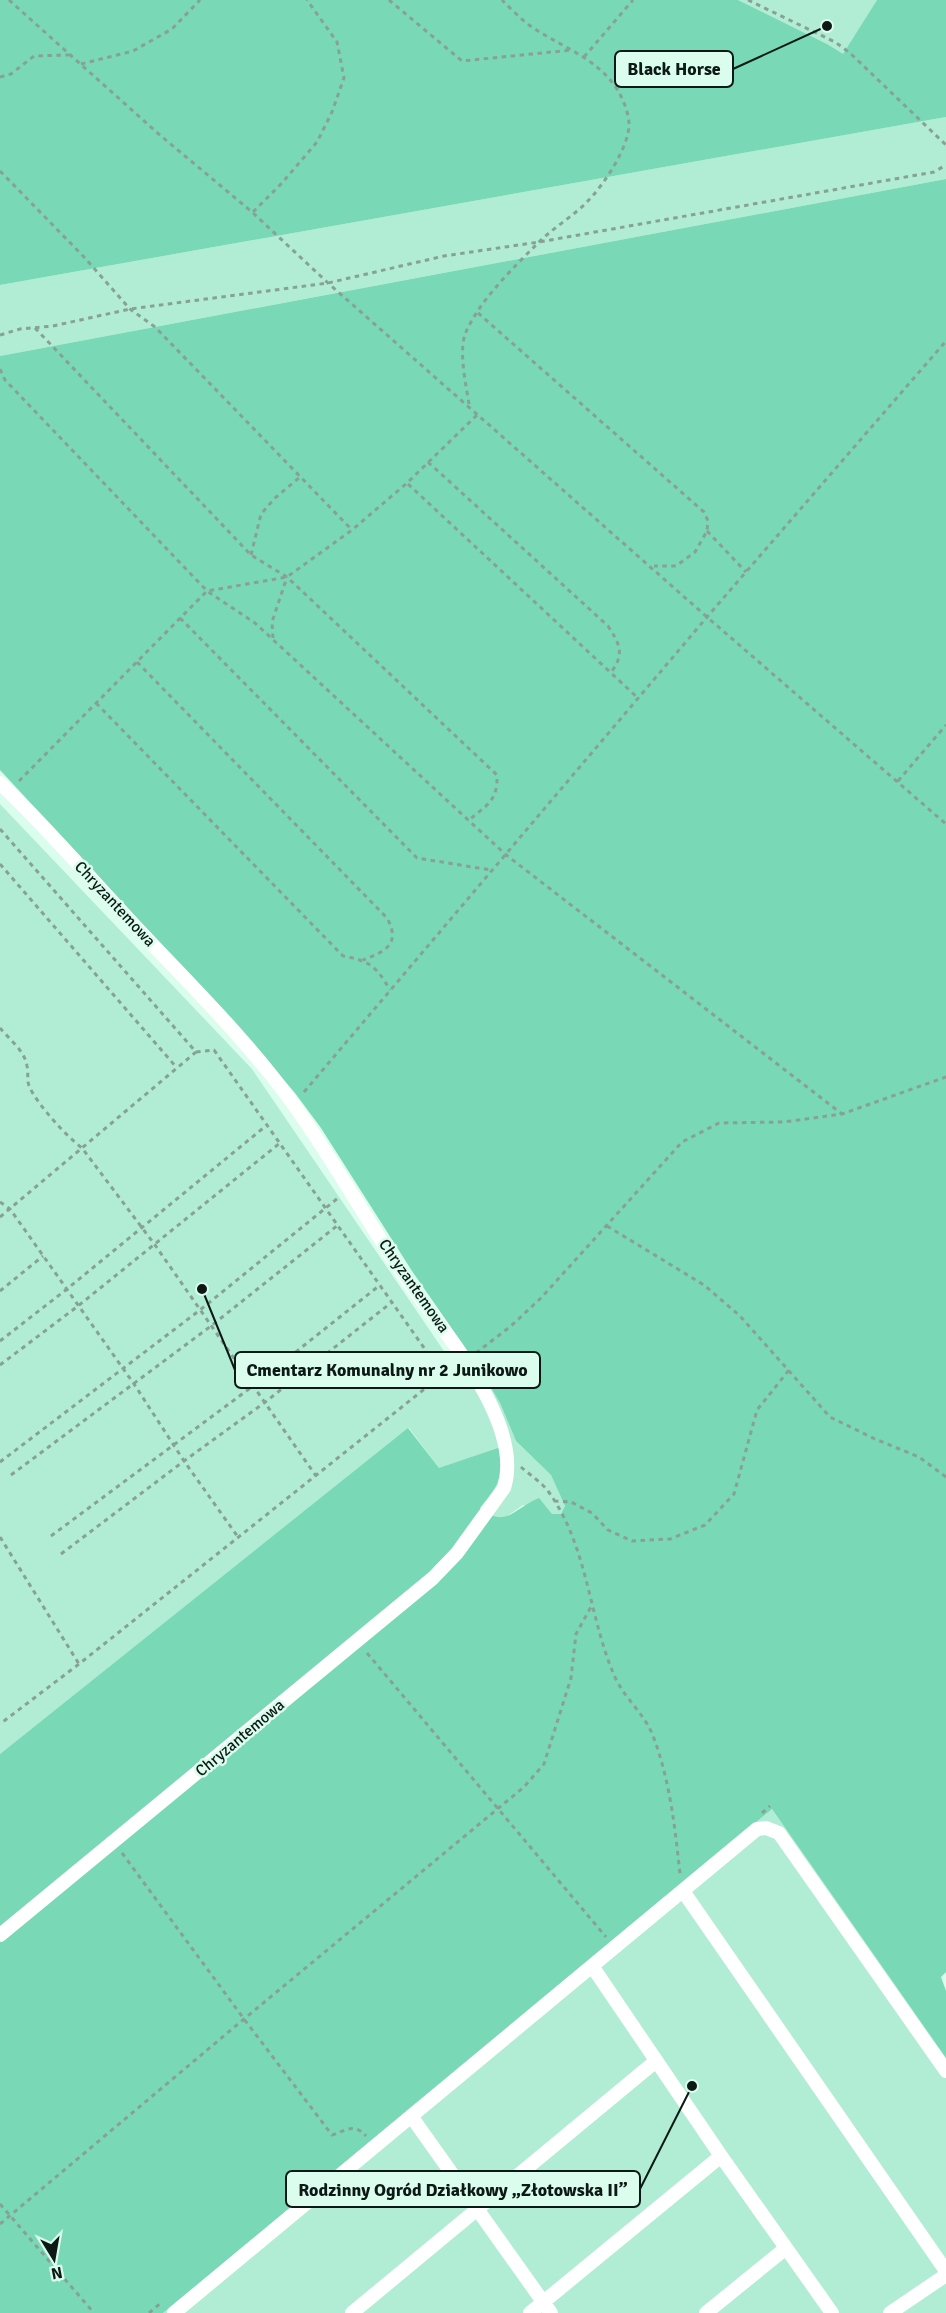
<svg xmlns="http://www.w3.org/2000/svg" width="946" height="2313" font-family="Signika,sans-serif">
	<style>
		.green { fill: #b1ecd4 }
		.forest { fill: #79d8b5 }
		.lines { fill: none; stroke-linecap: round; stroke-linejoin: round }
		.path { stroke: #88a196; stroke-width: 3; stroke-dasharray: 4.5 4.5; stroke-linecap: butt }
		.street { stroke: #fff; stroke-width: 14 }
		.labels { text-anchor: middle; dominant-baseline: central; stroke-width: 5; stroke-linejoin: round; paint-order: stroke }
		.street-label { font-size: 16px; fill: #0d1914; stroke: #dbfdee }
		.leader { fill: none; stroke: #0d1914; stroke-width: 2 }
		.callout-dot { fill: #0d1914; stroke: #dbfdee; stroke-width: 2 }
		.callout { fill: #dbfdee; stroke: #0d1914; stroke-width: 2 }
		.callout-label { font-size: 18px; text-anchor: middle; font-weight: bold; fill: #0d1914 }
	</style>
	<rect width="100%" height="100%" fill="#dbfdee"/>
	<path class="green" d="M738,0H877L843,55L827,44Z
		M946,117V179L0,356V285Z
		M0,804L252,1069L465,1382L482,1372L500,1403L516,1441L551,1475L565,1506L561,1514H552L523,1505L506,1517L495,1519L480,1509L491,1495L439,1468L409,1428L0,1754Z
		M772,1809L946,2058V2313H163Z"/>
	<path class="forest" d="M0,0H738L827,44L843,54L877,0H946V117L0,285Z
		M946,179V1972L941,1977L946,1991V2058L772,1809L163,2313H0V1754L408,1428L439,1468L501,1447C501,1479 501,1483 480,1508C506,1529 513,1509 539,1498L552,1514H561L565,1506L551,1475L516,1441L500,1403L480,1369L412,1271L321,1128L295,1093L238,1027L0,770V356Z"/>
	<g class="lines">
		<path class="path" d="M9,0L161,136L252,212L328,283L707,617L946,824
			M389,0L462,61L572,50
			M748,0L835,42L850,53L946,145
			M584,57L633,0
			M81,64L133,51L172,29L200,0
			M0,77L11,74L34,56L69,55
			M0,171L84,257L130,309L155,327L352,530
			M253,212L282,183L317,142L332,112L344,78L337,42L307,0
			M478,313L704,512L708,521L707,531L695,552L676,566H654
			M35,328L251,555L287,577L497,775C498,802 486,805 468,821
			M0,335L20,329L53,326L130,309L328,283L444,256L539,242L934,172L946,165
			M0,369L5,380L207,591L255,623L505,854L842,1114
			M469,404C466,385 458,349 466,332C480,300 513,268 538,243C553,228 572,217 587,202C603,186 630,146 629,123C628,109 620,91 611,81C588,53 552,43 525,22C517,15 509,7 502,0
			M428,462L608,626C619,643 625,653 612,671
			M408,484L639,699
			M707,531L746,572
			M251,555L261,514L275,498L300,477
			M180,618L417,858L491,870
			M273,638L272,622L287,577
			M137,662L387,918C401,944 386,951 363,960
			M96,703L343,956C370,961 376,966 390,990
			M19,781L207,591L287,577L352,530L407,483L478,414
			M898,781L946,725
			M0,829L196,1052L214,1050L434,1362L436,1372L432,1383L79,1664L0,1724
			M0,864L177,1068
			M0,1028C9,1039 25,1051 27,1066C29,1074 26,1080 30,1088C38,1105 67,1137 82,1148L155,1245L316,1476
			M304,1092L707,617L946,341
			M0,1202L10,1209L134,1384L184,1461L238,1537
			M0,1217L196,1052
			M607,1226L704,1285L740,1316L830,1417L875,1439L919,1457L946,1477
			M0,1291L43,1256
			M0,1341L67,1289L267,1125
			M476,1353L511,1326L541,1298L682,1142L719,1123L784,1122L842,1114L946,1077
			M0,1365L78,1306L280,1143
			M0,1462L200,1310L338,1198
			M521,1467C530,1475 541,1482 548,1491C588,1546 588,1614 614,1675C623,1697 645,1714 653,1736C670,1780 675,1828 680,1874
			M11,1475L211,1326L338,1225
			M554,1501L571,1502L592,1513L608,1530L632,1541L670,1539L705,1525L734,1494L757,1410L789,1370
			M51,1536L253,1386L380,1285
			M0,1537L79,1664
			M61,1554L184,1461L264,1403L392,1302
			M367,1653L606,1937
			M762,1813L770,1806
			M122,1853L244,2019L332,2135C347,2130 354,2123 366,2136
			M0,2204L94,2313
			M0,2224L244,2019L524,1787L544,1764L571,1678L576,1634L592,1605
			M149,2313L162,2302"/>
		<path class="street" d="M0,783C46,826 88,876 131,922C185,979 248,1041 294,1105C334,1161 367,1221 405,1277C441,1329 525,1422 504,1488L457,1553L433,1578L0,1935
			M683,1891L946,2271
			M592,1966L721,2156L832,2313
			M411,2116L551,2313
			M174,2313L757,1829L766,1828L779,1833L946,2071
			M352,2313L656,2061
			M530,2313L721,2156
			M706,2313L786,2248
			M890,2313L946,2275"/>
	</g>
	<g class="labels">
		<g class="street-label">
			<text transform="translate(115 904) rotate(47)">Chryzantemowa</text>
			<text transform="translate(414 1286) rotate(55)">Chryzantemowa</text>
			<text transform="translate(240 1738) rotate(-40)">Chryzantemowa</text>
		</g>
	</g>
	<path class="leader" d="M827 26L733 69M202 1289L235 1370M692 2086L640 2189"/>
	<g class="callout-dot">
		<circle cx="827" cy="26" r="6"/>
		<circle cx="202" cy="1289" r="6"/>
		<circle cx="692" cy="2086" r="6"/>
	</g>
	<g class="callout">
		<rect x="615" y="51" width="118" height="36" rx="6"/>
		<rect x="235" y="1352" width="305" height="36" rx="6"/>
		<rect x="286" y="2171" width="354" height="36" rx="6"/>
	</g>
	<g class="callout-label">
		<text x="674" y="75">Black Horse</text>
		<text x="387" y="1376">Cmentarz Komunalny nr 2 Junikowo</text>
		<text x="463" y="2196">Rodzinny Ogród Działkowy „Złotowska II”</text>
	</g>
	<g transform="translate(54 2259) rotate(169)" stroke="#dbfdee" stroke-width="4.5" paint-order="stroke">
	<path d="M0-4.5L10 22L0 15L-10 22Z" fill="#0d1914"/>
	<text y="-9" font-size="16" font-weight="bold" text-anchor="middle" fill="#0d1914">N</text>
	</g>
</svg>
